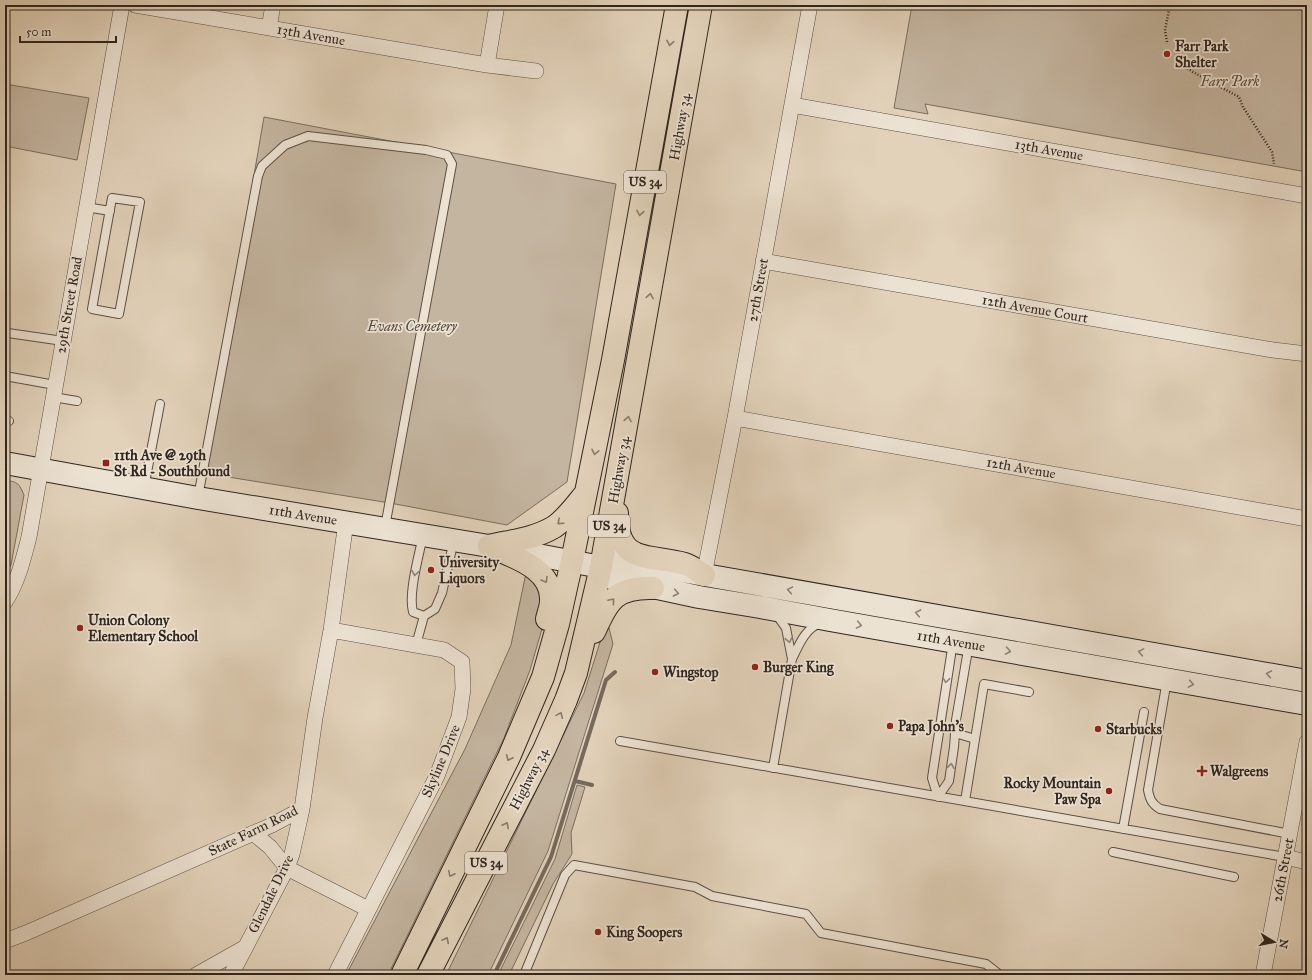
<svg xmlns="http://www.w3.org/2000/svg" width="1312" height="980" font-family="'IM FELL Great Primer',serif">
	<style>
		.green { fill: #c4b5a0; stroke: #7a6e60 }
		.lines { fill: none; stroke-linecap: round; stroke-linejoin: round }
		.stream { stroke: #766a5c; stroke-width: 4 }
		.service-casing { stroke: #5c5146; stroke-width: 10 }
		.minor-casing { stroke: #5c5146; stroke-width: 16 }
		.secondary-casing { stroke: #30261f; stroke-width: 24 }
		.trunk-casing { stroke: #30261f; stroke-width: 24 }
		.path { stroke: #30261f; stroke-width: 2.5; stroke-dasharray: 1 2; stroke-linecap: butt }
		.service { stroke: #ece2d2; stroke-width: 8 }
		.minor { stroke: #ece2d2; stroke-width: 15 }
		.secondary { stroke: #ece2d2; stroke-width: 22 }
		.trunk { stroke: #e2d2ba; stroke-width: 22 }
		.oneway { stroke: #897c6c }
		.oneway2 { stroke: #8e8478 }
		.poi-dot { fill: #8f2418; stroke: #ece2d2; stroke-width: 1.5 }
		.labels { text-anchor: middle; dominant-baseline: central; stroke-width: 3.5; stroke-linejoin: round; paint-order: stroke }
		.shield { fill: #ece2d2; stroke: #685e55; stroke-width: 1 }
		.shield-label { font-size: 13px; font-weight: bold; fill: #30261f }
		.street-label { font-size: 14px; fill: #30261f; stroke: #ece2d2 }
		.poi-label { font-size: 14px; font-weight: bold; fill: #30261f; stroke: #ece2d2; text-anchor: start }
		.park-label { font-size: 14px; font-style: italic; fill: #554a3f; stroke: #ece2d2 }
	</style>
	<rect width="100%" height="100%" fill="#e2d2ba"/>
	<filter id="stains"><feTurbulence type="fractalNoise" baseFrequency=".005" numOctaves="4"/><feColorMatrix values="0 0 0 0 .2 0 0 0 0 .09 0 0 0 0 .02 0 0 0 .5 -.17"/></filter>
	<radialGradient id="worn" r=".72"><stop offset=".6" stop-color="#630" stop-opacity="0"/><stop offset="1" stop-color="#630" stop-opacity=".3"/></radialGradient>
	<path class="green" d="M912,5H1307V172L925,104L928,114L894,108Z
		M5,84L89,98L77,160L5,146Z
		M264,117L616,184L567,482L507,525L390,503L203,473Z
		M5,480C18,482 19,483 24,495L11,565L5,574Z
		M526,573L543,590L544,622L530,670L504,738L388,975H346L465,749L511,645Z
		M607,620L613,644L548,851L488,975H446L584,693Z
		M577,785L585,787L571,833L572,854L553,884L509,975H498L555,859Z"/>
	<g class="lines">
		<path class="stream" d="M575,781L592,785
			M494,975L551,857L606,680L615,672"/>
		<defs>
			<path id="service" d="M112,198L140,202L119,314L92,309Z
				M86,207L110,211
				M8,333L63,341
				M5,376L55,385
				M53,397L77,401
				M5,420L9,421
				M144,488L160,404
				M198,497L258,176L262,166L285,145L308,136L426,150L447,155L452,164L385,527
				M423,535C419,556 408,593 413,612L424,616L435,609L442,593L454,540
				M416,645L424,616
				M792,659C799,645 805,628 821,623
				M1167,680L1148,790C1150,800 1152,804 1160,809L1290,834
				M955,733L975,739
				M620,741L1285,857
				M773,768L792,659L786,628L776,614
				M938,797L932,778L953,642
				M938,797L949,781L954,747L956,720L969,644
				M965,801L984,684L1029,692
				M1123,829L1144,712
				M1113,852L1234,877
				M524,975L565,875L574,865L695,887L712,896L806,914L821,933L986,964L1000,975"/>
			<path id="minor" d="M135,5L487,65L536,71
				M269,28L273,5
				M487,65L497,5
				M792,105L1307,196
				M763,261L1273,350L1307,354
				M735,418L1307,519
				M704,575L735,418L810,5
				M5,602C18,582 23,560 29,537L122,5
				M331,630L444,650L462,662L463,689L459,717L437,776L335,975
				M253,833L270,847L287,868L368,909
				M1285,857L1307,862
				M5,941L26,933L272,825L302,809
				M196,975L244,948
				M231,975L287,868L292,854L302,809L315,718L331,630L346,522
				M1263,975L1307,742"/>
			<path id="secondary" d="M5,463L198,498L489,546L601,567L611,578L699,597L760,607L830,620L1307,704
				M601,567L614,559L1307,681"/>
			<path id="trunk" d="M617,513C617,565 648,554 685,564C692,566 698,572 704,575
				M489,546C513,557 553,568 551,601C551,607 548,614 547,619
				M489,546C510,541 534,539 554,527C566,519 576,505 585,494
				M594,632C609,600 615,587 653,588
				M402,975L509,757L543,677L558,624L572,561L613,360L677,5
				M428,975L544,750L566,700L576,673L601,567L701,5"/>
		</defs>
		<use href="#service" class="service-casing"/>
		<use href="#minor" class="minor-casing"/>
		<use href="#secondary" class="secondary-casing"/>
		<use href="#trunk" class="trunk-casing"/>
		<path class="path" d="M1167,42L1165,30L1169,10
			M1180,63L1193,72L1239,97L1243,107L1272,152L1274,164"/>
		<use href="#service" class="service"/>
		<use href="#minor" class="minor"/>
		<use href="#secondary" class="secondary"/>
		<use href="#trunk" class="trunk"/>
	</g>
	<defs><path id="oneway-chevron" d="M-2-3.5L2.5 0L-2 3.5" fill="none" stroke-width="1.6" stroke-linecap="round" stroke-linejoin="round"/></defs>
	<g class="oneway">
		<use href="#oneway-chevron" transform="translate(670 43) rotate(100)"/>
		<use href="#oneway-chevron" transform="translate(640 213) rotate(100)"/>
		<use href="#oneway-chevron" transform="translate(650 296) rotate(-80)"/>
		<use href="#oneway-chevron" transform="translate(628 419) rotate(-80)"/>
		<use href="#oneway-chevron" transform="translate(595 452) rotate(102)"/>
		<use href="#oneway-chevron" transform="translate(560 522) rotate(138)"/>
		<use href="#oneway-chevron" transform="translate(545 580) rotate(59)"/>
		<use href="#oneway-chevron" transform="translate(612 601) rotate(-50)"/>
		<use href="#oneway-chevron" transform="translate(560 715) rotate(-66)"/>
		<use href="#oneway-chevron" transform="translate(509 758) rotate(115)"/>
		<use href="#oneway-chevron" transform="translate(506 825) rotate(-63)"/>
		<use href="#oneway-chevron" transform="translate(451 874) rotate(116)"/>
		<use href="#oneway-chevron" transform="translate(446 940) rotate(-63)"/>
	</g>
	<g class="oneway2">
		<use href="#oneway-chevron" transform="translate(415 573) rotate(99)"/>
		<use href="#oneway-chevron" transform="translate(790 590) rotate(-170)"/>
		<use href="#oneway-chevron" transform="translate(676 593) rotate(11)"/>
		<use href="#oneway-chevron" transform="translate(918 613) rotate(-169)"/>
		<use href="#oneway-chevron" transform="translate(859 625) rotate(10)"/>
		<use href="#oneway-chevron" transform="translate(789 640) rotate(79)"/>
		<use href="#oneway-chevron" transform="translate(1008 651) rotate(10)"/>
		<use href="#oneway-chevron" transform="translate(1141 652) rotate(-170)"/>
		<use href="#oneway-chevron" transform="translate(1269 674) rotate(-170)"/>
		<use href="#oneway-chevron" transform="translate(946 680) rotate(99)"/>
		<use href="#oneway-chevron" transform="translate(1191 684) rotate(10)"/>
		<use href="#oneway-chevron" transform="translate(951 766) rotate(-80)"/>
	</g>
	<g class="poi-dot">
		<circle cx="1167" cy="54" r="4"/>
		<rect x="102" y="459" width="8" height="8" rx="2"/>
		<circle cx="431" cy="570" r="4"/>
		<circle cx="80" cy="628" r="4"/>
		<circle cx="755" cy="667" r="4"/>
		<circle cx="655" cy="672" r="4"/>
		<circle cx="890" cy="726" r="4"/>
		<circle cx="1098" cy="729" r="4"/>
		<path d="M1200 765h4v4h4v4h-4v4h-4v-4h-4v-4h4z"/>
		<circle cx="1109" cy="791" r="4"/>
		<circle cx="598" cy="932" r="4"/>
	</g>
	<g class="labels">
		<g class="shield">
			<rect x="624" y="171" width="42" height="22" rx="3"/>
			<rect x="588" y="515" width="42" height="22" rx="3"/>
			<rect x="465" y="852" width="42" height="22" rx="3"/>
		</g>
		<g class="shield-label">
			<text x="645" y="182">US 34</text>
			<text x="609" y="526">US 34</text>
			<text x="486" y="863">US 34</text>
		</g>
		<g class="street-label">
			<text transform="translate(311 35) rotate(10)">13th Avenue</text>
			<text transform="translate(680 127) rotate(-80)">Highway 34</text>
			<text transform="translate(1049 150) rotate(10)">13th Avenue</text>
			<text transform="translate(758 290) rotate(-80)">27th Street</text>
			<text transform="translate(69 305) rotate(-80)">29th Street Road</text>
			<text transform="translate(1035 309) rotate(10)">12th Avenue Court</text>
			<text transform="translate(1021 468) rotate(10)">12th Avenue</text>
			<text transform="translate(619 470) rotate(-80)">Highway 34</text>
			<text transform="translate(303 515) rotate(9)">11th Avenue</text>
			<text transform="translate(951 641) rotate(10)">11th Avenue</text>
			<text transform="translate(441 761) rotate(-67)">Skyline Drive</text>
			<text transform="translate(529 779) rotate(-63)">Highway 34</text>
			<text transform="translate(253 831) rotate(-26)">State Farm Road</text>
			<text transform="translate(1283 870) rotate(-79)">26th Street</text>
			<text transform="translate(271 894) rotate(-64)">Glendale Drive</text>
		</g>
		<g class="poi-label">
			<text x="1175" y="46">Farr Park<tspan x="1175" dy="16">Shelter</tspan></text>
			<text x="114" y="455">11th Ave @ 29th<tspan x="114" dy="16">St Rd - Southbound</tspan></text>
			<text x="439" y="562">University<tspan x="439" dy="16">Liquors</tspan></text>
			<text x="88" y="620">Union Colony<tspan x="88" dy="16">Elementary School</tspan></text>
			<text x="763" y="667">Burger King</text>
			<text x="663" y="672">Wingstop</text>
			<text x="898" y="726">Papa John's</text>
			<text x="1106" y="729">Starbucks</text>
			<text x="1210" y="771">Walgreens</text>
			<text x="1101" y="783" text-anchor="end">Rocky Mountain<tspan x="1101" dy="16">Paw Spa</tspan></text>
			<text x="606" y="932">King Soopers</text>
		</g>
		<g class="park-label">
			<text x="1230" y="81">Farr Park</text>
			<text x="412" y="326">Evans Cemetery</text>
		</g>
	</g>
	<rect width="1312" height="980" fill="none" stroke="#e2d2ba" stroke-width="20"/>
	<rect x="6" y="6" width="1300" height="968" fill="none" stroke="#30261f" stroke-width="2"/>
	<rect x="10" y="10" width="1292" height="960" fill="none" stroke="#30261f"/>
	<g transform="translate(1274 942) rotate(100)" stroke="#ece2d2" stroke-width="3" paint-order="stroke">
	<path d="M0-3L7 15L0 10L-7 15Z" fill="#30261f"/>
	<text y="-6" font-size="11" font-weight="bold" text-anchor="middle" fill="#30261f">N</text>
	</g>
	<path d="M20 36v6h96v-6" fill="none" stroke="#30261f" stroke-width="2"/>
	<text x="26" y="36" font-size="12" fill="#30261f" stroke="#ece2d2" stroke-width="3" paint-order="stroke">50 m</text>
	<rect width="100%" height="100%" filter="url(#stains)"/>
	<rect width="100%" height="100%" fill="url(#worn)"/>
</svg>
